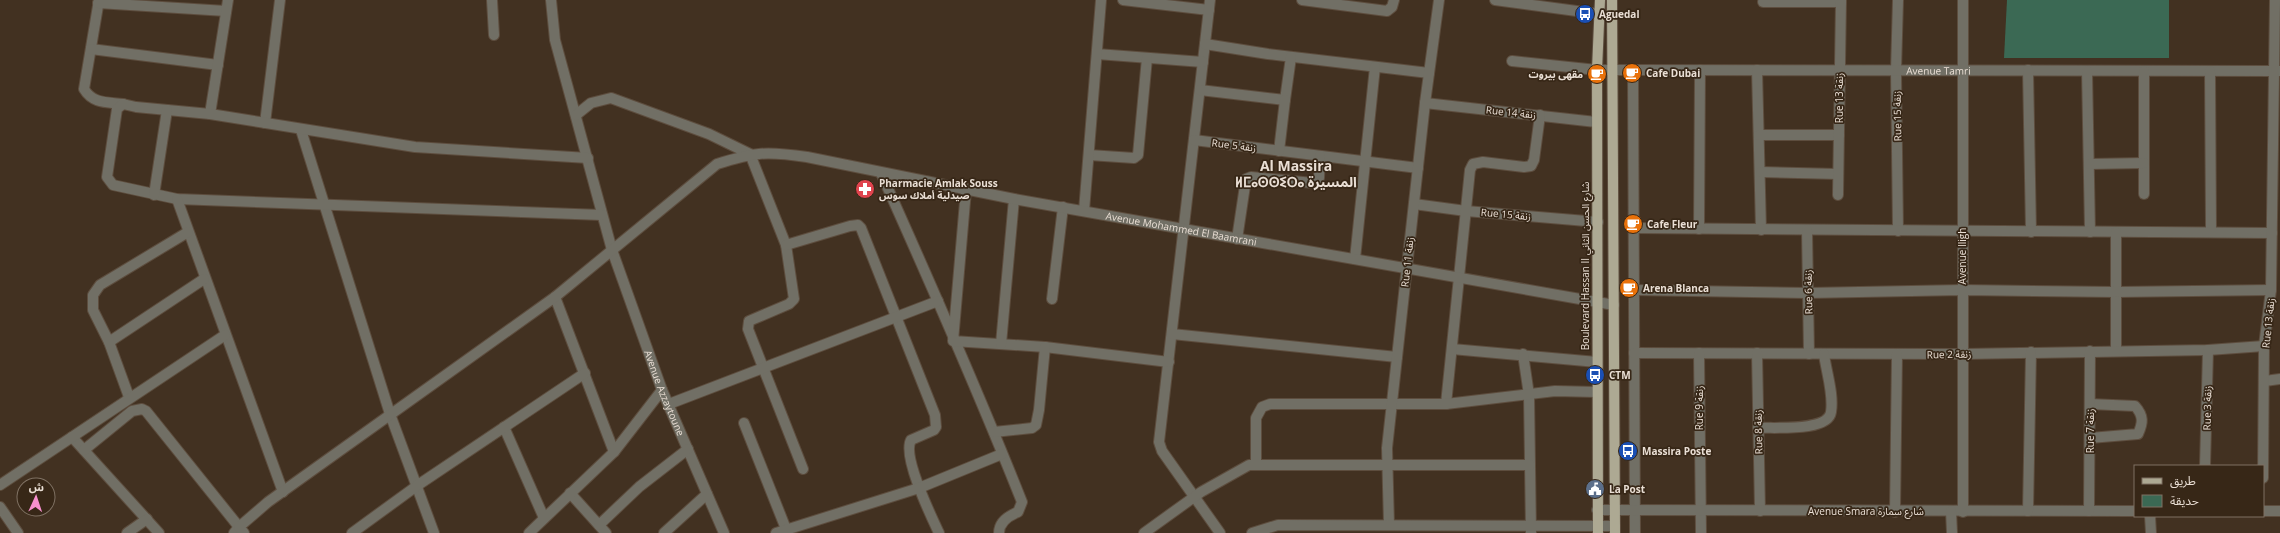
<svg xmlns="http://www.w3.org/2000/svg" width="2280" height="533" font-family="'Open Sans','Noto Sans Arabic','Noto Sans Tifinagh',sans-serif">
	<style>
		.green { fill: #3b6954 }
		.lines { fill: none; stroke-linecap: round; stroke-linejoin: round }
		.minor-casing { stroke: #5d4d3e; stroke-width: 12 }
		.major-casing { stroke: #5d4d3e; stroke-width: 12 }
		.minor { stroke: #716f65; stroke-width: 10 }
		.major { stroke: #ada993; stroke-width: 10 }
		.labels { text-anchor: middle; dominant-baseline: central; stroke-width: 3.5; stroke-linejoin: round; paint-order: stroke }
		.poi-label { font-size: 10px; font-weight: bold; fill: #eadfd5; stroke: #372717; text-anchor: start }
		.street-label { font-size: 10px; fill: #eadfd5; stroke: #372717 }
		.district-label { font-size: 14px; font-weight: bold; fill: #eadfd5; stroke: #372717 }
	</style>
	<rect width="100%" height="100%" fill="#423121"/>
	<path class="green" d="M2007,0H2169V58H2004Z"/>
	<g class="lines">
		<defs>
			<g id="minor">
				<path d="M99,0L84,89C93,104 107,102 123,104"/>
				<path d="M492,0L494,35"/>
				<path id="s1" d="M551,0L555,40L612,250L662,390L724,533"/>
				<path d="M1123,0L1209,10"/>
				<path d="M1210,0L1159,442L1162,451L1220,533"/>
				<path d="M1302,0L1387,11L1392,7L1394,0"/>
				<path d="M1495,0L1599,14"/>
				<path d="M1898,0L1896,71L1898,231"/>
				<path d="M1763,2H1841"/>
				<path d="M98,3L226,11"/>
				<path d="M1205,44L1268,54L1429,73"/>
				<path d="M91,49L218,65"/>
				<path d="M1097,54L1203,62"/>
				<path id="s2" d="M1512,61L1597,70H1633L2280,71"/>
				<path d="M1633,70L1635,533"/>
				<path d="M1757,70L1761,230"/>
				<path d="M2028,70L2031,232"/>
				<path d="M2087,71L2090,232"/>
				<path d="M2144,71V194"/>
				<path d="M2210,71L2211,231"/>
				<path d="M1200,90L1285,100L1291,57"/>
				<path d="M1425,103L1596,122"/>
				<path d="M210,114L228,0"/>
				<path d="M576,115L591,103L611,98L709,134L750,154L786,245L794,299L789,304L749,321L748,329L803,469"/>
				<path d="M265,123L280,0"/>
				<path d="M301,130L390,414L434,533"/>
				<path d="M1759,135H1839"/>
				<path d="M1194,140L1418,168"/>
				<path d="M1279,151L1285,100"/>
				<path d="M1089,155L1134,158L1138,155L1147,58"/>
				<path d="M588,158L415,147L210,114L136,107L123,104L117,109L107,177L113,185L177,199L602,215"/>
				<path d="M2089,164L2144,163"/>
				<path d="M1761,172L1838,174"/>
				<path d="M881,173C930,282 978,391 1022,502L1018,512C1008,516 999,522 999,533"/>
				<path d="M966,190L953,341L1045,347L1169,362"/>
				<path d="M154,195L167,110"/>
				<path d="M1838,195L1841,0"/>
				<path d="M177,199L283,492"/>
				<path d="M1414,204L1466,211L1598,222"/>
				<path d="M1084,211L1101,0"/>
				<path d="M1634,228L2272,233"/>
				<path d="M1699,229L1700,70"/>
				<path d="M1807,230L1809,354"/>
				<path d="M2116,232V351"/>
				<path d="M1237,239L1246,179L1251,177L1313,183L1319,178L1320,156"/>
				<path d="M786,245L850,226L858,225L861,228L935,415L936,427L934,430L911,440C902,456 931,516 939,533"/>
				<path d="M1355,259L1375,67"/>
				<path d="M1634,290L1808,293L1962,290L2116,292L2271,290"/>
				<path d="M555,297L614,452"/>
				<path d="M1052,299L1063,207"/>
				<path d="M1172,334L1397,357"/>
				<path d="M109,342L204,279"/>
				<path d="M1001,344L1014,199"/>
				<path d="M1452,349L1597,362"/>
				<path d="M1634,353L1964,354L2208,350L2264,346"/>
				<path d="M1699,353L1701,533"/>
				<path d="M1757,353L1760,511"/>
				<path d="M1523,354L1529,395L1531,533"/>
				<path d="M2265,381L2280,379"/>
				<path d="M129,397L109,342L93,310V295L100,285L188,232"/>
				<path d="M669,404L938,301"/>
				<path d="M1446,404L1470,170L1473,164L1483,162L1524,167L1531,166L1534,160L1540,115"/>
				<path d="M744,423L786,529"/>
				<path d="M504,427L544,518"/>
				<path d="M1758,428C1774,427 1828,432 1831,412C1834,394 1826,371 1824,354"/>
				<path d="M994,432L1032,428L1036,425L1039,410L1045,347"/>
				<path d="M72,437L159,533"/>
				<path d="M2090,438L2138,434C2143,423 2144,416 2135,406L2090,404"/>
				<path d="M84,450L132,411L142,409L146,411L239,527L234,533"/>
				<path d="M1256,464V418L1262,407L1270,404H1446L1555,391L1597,392"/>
				<path d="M2205,466L2208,350"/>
				<path d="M2263,478L2264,346L2271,290L2275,0"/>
				<path d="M0,485L225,335"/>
				<path d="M570,493L606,533"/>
				<path d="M0,507L18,533"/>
				<path d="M1597,510L2135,511"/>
				<path d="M1951,511L1952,533"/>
				<path d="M2028,511L2031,352"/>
				<path d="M2089,511L2090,351"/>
				<path d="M2263,511H2280"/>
				<path d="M1895,512L1897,354"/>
				<path d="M1963,512V0"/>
				<path d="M2150,516L2151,533"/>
				<path d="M599,525L639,487L688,449"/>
				<path d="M1389,525L1387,448L1425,103L1439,0"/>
				<path d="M127,533L147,519"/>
				<path id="s3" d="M244,533L239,527L268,502L555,297L717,164C755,152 766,151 807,157L1014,199L1614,305"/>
				<path d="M352,533L418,485L585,373"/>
				<path d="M529,533L614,452L662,390"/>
				<path d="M664,533L707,494"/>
				<path d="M776,533L919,488L1002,454"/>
				<path d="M1144,533L1201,492L1249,465H1530"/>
				<path d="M1252,533L1278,525L1615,526"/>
			</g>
			<path id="major" d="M1612,0L1615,533
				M1598,533L1597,70L1600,0"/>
		</defs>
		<use href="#minor" class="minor-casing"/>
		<use href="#major" class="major-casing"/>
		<use href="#minor" class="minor"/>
		<use href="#major" class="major"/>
	</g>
	<defs>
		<symbol id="bus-disc" viewBox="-11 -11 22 22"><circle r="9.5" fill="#1a4fb4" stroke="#372717"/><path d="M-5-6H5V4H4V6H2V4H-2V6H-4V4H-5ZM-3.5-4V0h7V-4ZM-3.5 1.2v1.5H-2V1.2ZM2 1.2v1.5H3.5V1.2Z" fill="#fff"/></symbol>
		<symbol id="cafe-disc" viewBox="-11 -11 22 22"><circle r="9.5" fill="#e8710a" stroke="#372717"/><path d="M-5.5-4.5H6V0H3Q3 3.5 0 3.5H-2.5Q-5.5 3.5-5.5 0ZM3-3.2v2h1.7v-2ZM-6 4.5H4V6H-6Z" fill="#fff"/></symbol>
		<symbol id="pharmacy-disc" viewBox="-11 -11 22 22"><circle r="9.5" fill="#e0444e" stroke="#372717"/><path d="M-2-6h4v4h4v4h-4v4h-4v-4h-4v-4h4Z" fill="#fff"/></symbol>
		<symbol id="civic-disc" viewBox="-11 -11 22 22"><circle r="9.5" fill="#5c6f8a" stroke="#372717"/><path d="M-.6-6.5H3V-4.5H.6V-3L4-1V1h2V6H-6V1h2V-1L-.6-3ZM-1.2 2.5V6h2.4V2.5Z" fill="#fff"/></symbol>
	</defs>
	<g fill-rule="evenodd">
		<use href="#bus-disc" x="1574" y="3" width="22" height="22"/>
		<use href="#cafe-disc" x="1621" y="62" width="22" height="22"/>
		<use href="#cafe-disc" x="1586" y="63" width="22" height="22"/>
		<use href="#pharmacy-disc" x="854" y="178" width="22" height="22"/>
		<use href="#cafe-disc" x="1622" y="213" width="22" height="22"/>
		<use href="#cafe-disc" x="1618" y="277" width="22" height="22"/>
		<use href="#bus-disc" x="1584" y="364" width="22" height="22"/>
		<use href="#bus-disc" x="1617" y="440" width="22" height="22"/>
		<use href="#civic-disc" x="1584" y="478" width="22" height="22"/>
	</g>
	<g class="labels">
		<g class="poi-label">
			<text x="1599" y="14">Aguedal</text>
			<text x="1646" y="73">Cafe Dubai</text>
			<text x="1583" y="74" text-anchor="end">مقهى بيروت</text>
			<text x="879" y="183">Pharmacie Amlak Souss<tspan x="879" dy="12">صيدلية أملاك سوس</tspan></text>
			<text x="1647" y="224">Cafe Fleur</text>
			<text x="1643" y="288">Arena Blanca</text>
			<text x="1609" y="375">CTM</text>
			<text x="1642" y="451">Massira Poste</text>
			<text x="1609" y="489">La Post</text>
		</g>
		<g class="street-label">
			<text stroke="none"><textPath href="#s2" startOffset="427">Avenue Tamri</textPath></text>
			<text transform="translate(1839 98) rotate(-90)">Rue 13 زنقة</text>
			<text transform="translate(1511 112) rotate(6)">Rue 14 زنقة</text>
			<text transform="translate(1897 116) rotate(-91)">Rue 15 زنقة</text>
			<text transform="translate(1234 145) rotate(7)">Rue 5 زنقة</text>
			<text transform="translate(1506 214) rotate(5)">Rue 15 زنقة</text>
			<text stroke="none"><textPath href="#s3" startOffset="1081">Avenue Mohammed El Baamrani</textPath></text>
			<text transform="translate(1962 256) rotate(-90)">Avenue Iligh</text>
			<text transform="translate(1407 262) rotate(-84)">Rue 11 زنقة</text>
			<text transform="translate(1585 266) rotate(-90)">Boulevard Hassan II شارع الحسن الثاني</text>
			<text transform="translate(1808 292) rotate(-91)">Rue 6 زنقة</text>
			<text transform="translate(2268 323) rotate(-84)">Rue 13 زنقة</text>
			<text transform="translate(1949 354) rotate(-1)">Rue 2 زنقة</text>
			<text stroke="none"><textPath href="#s1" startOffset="410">Avenue Azzaytoune</textPath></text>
			<text transform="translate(1699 408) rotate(-90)">Rue 9 زنقة</text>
			<text transform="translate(2207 408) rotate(-89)">Rue 3 زنقة</text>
			<text transform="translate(2090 431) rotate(-90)">Rue 7 زنقة</text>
			<text transform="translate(1758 432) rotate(-91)">Rue 8 زنقة</text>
			<text x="1866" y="511">Avenue Smara شارع سمارة</text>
		</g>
		<g class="district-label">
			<text x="1296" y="165">Al Massira<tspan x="1296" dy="16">ⵍⵎⴰⵙⵙⵉⵔⴰ المسيرة</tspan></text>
		</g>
	</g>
	<rect x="2134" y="465" width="130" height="52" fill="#372717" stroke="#7f7163"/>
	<rect x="2142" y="478" width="20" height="6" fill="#ada993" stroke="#7f7163"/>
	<text x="2170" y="485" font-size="12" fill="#eadfd5">طريق</text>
	<rect x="2142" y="495" width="20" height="12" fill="#3b6954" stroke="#7f7163"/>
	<text x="2170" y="505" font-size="12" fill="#eadfd5">حديقة</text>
	<g transform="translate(36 497) rotate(3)"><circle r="19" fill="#372717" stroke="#7f7163"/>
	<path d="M0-3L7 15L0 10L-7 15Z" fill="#f790ce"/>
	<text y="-6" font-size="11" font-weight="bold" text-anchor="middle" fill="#eadfd5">ش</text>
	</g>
</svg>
